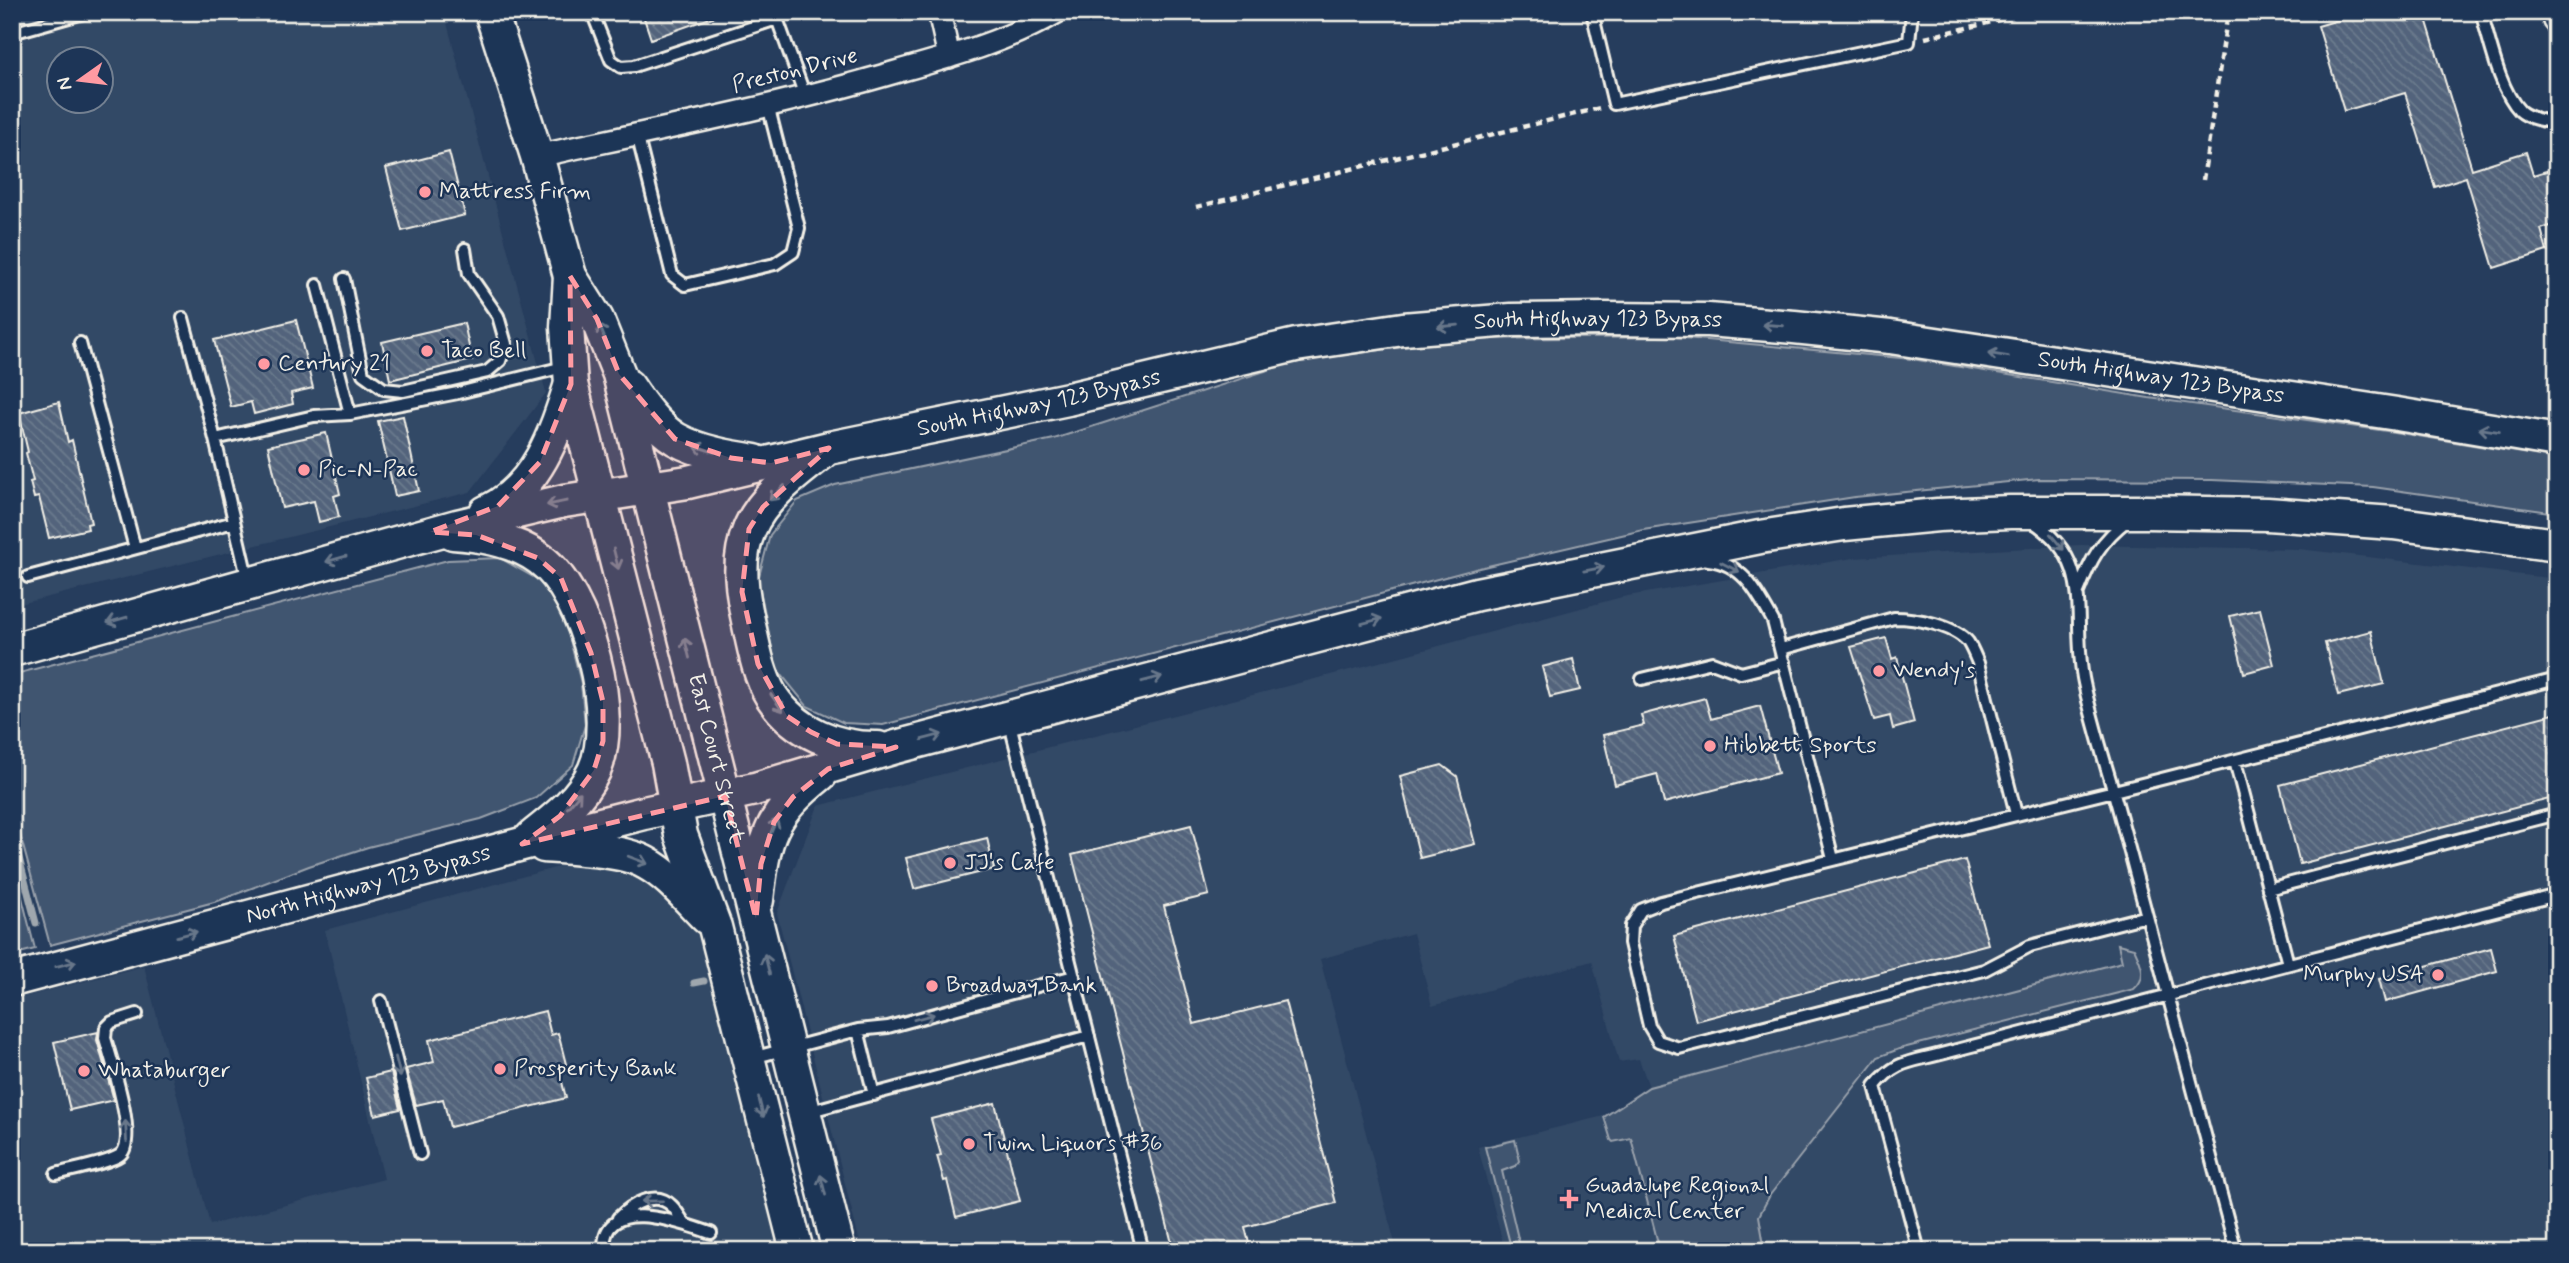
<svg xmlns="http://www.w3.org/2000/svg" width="2569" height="1263" font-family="Mynerve,sans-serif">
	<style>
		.built { fill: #334966; fill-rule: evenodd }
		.grass { fill: #40546f; stroke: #9aa2ac; stroke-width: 2 }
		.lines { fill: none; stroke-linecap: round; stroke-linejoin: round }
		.stream { stroke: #9fa7ae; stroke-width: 7 }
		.building { fill: url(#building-back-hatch); stroke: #f4f1e8; stroke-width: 2 }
		.service-casing { stroke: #f4f1e8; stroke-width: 16 }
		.minor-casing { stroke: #f4f1e8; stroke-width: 26 }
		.secondary-casing { stroke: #f4f1e8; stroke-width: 33 }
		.primary-casing { stroke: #f4f1e8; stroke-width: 37 }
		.path { stroke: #f4f1e8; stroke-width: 4.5; stroke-dasharray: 7 5; stroke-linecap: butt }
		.service { stroke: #1d3557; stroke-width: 10 }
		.minor { stroke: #1d3557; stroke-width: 21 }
		.secondary { stroke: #1d3557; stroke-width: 28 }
		.primary { stroke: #1d3557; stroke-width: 32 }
		.oneway { stroke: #68778a }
		.marked { fill: #ff9aa2; fill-opacity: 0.2; stroke: #ff9aa2; stroke-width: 5; stroke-dasharray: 14 9; stroke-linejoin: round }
		.poi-dot { fill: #ff9aa2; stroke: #1d3557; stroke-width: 2.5 }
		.labels { text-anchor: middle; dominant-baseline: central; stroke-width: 5; stroke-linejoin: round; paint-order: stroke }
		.street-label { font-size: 23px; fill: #f4f1e8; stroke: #1d3557 }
		.poi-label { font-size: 23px; fill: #f4f1e8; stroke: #1d3557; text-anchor: start }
	</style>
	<defs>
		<pattern id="building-back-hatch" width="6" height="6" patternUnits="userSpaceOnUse" patternTransform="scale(1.75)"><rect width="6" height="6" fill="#52647b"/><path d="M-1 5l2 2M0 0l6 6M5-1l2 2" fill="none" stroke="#6c7b8e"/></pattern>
	</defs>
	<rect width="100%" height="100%" fill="#263d5d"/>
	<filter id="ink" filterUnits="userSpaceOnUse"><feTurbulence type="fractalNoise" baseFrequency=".0143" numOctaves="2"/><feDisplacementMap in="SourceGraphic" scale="14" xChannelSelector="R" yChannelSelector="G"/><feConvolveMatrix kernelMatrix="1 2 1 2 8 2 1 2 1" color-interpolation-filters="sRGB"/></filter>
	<g filter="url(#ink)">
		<path class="built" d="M12,12H444L546,393L470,492L12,606ZM60,60H102V102H60Z
			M2080,545L2299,549L2557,579V1251H1765L1759,1216L1770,1195L1878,1057L1899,1049L2134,989L2119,944L2123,962L1649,1087L1639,1059L1619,1062L1592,961L1432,1006L1413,933L1320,959L1397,1251H862L777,913L818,806L1346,671L1622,597L1853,558Z
			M588,859L630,864L696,924L781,1251H12V1000L144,966L210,1225L384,1179L325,930Z
			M1624,1111L1660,1251H1505L1478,1147Z"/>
		<path class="grass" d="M1674,337L1912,359L2149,398L2394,432L2557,459V513L2373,487L2212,480L2039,479L1855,497L1643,530L1479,568L883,725L844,723L807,706L776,668L758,580L770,535L797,501L835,485L1054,439L1293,362L1461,339Z
			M500,558L542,582L564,616L581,683L585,725L573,765L536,798L481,819L368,847L309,866L218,901L50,945L12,805V675L448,560Z
			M12,858L35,949L12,955Z
			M2118,944L2134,948C2141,963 2148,977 2134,989L1899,1049L1878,1057L1770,1195L1759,1216L1765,1251H1644L1659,1247L1631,1138L1613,1142L1611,1140L1604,1117L1649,1087L2122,962Z
			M1515,1140L1520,1161L1516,1166L1502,1171L1521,1251H1512L1485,1147Z"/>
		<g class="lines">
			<path class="stream" d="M12,831L36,923
				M694,983L704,981"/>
		</g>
		<path class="building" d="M642,12H718L719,15L651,39Z
			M2365,12H2424L2472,169L2526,152L2533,175L2553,169L2557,180V224L2541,229L2547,251L2494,268L2466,177L2435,187L2405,93L2344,111L2318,26Z
			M449,152L465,215L402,231L386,168Z
			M296,320L313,388L291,393L293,404L254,414L251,402L231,407L214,340Z
			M464,323L472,360L390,380L382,342Z
			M59,402L68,442L72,440L91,523L87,524L88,529L49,538L39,497L34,498L30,482L33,481L26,453L28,452L19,413Z
			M403,416L419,491L395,496L378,421Z
			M326,433L340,494L334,496L339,517L319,522L314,501L282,508L268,446Z
			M2260,609L2274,665L2244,673L2230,616Z
			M2371,631L2384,684L2338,695L2325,643Z
			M1886,638L1892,659L1897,657L1914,723L1893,729L1890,716L1874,720L1851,647Z
			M1573,659L1580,690L1550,697L1542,667Z
			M1705,698L1711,719L1760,706L1778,773L1664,803L1657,774L1615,785L1603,735L1644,725L1641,715Z
			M2557,713V797L2300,864L2280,785Z
			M1442,765L1457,776L1475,844L1420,858L1400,776Z
			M1191,825L1209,895L1164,906L1194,1024L1285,1001L1336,1203L1245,1227L1251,1251H1174L1072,855Z
			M987,838L994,869L914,889L906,858Z
			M1965,860L1988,944L1696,1021L1674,936Z
			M2491,948L2497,971L2385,1002L2379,979Z
			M545,1011L551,1035L558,1033L567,1068L559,1070L566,1098L450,1127L443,1099L416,1105L406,1069L434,1062L429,1040Z
			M98,1032L97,1040L114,1100L70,1110L54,1042Z
			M391,1072L400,1109L375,1115L366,1078Z
			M995,1103L1020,1201L956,1217L947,1180L944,1181L937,1156L941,1155L931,1119Z"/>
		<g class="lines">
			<defs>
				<path id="service" d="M592,12L611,60L621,67L634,66L777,19
					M1592,12L1614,104L1909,42L1912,12
					M2481,12C2490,41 2499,89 2520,111C2529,119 2545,121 2557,123
					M775,13L805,96
					M12,33L87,12
					M637,134L672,275L685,285L775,264L793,252L799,228L768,105
					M344,279L363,374L384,389L403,391L487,372L500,361L506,344L498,316L469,274L465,249
					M317,285L350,414
					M183,318L215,439L248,581
					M80,343L135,548
					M215,439L314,416L350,414L458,393L568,366
					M2032,521C2098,564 2070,619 2084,683C2094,732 2111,779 2123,826C2160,968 2199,1109 2236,1251
					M1708,560C1743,563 1758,594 1773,621L1833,859
					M28,577L234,522
					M2078,592C2091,559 2100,541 2129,519
					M1781,649L1894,618C1915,618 1954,625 1968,642C1972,648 1975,656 1978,663L2016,814
					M1642,679L1712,662L1741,673L1784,662
					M1009,720L1143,1251
					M2235,761L2288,964
					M2268,889L2557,814
					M2147,916L2030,946L1984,970L1679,1048L1658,1041L1649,1026L1630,943L1631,926L1641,910L1661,902L2114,791L2557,679
					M381,1001L420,1154
					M858,1030L874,1095
					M752,1058L858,1030L888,1027L1074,976
					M807,1112L1089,1036
					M56,1174C70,1170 109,1163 120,1155C139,1141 111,1060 105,1038L106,1028L112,1022L137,1014
					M618,1218C631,1205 655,1189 672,1206C677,1211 681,1219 685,1224
					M604,1251C601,1193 681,1223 711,1233
					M1919,1251L1875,1086C1894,1062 1909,1062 1937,1055L2557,895"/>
				<path id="minor" d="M939,12L949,57
					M537,156C658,130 780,106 899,71C953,56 1008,41 1057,12"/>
				<path id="secondary" d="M2555,12L2557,19"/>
				<g id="primary">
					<path id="s1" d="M491,12L537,156L570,276L597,319L619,374L839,1251"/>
					<path d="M570,276L567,327L571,384L668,763L681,835L715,927L797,1251"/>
					<path d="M628,386C640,404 656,427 676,439C699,452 730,457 755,461"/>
					<path d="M822,453C796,473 761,499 749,530C736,561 742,594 749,625C754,649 759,676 772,697C795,732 837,749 878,748"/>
					<path d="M486,512C537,489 555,434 571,384"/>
					<path d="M453,533C482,535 516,541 540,559C587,593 619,718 594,771C580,800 556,818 532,837"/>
					<path id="s2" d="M12,650L457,526L564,501L688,482L829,448L1068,399L1296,345L1403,329L1511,320L1604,319L1708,320L1794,327L1890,337L2397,414L2557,441"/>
					<path d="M544,846C571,848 624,850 646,863C670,876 688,899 707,918"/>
					<path d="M757,900C764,836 770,815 821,774"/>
					<path id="s3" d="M12,980L522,844L644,813L755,789L896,747L1477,594L1760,537L1844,524L1938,515L2010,512H2146L2267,514L2393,523L2557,545"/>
				</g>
			</defs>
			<use href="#service" class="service-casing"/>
			<use href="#minor" class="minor-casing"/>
			<use href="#secondary" class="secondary-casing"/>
			<use href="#primary" class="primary-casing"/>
			<path class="path" d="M1925,38L2033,12
				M2203,180L2228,12
				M1196,207L1600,108"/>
			<use href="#service" class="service"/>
			<use href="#minor" class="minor"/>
			<use href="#secondary" class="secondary"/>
			<use href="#primary" class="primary"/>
		</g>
		<defs><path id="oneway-shaft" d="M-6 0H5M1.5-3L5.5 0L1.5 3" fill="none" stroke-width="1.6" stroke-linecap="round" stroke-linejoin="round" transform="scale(1.75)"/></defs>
		<g class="oneway">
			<use href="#oneway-shaft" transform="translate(1773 325) rotate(-176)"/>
			<use href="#oneway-shaft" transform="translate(1448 326) rotate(175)"/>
			<use href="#oneway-shaft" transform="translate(603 334) rotate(-112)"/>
			<use href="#oneway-shaft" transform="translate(1998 355) rotate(-171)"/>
			<use href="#oneway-shaft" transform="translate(2489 430) rotate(-171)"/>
			<use href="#oneway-shaft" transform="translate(704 449) rotate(-162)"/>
			<use href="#oneway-shaft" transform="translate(777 493) rotate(135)"/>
			<use href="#oneway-shaft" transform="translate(557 503) rotate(168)"/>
			<use href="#oneway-shaft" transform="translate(2057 542) rotate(50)"/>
			<use href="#oneway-shaft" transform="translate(336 559) rotate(164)"/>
			<use href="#oneway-shaft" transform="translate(616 559) rotate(76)"/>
			<use href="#oneway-shaft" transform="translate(1730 567) rotate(27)"/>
			<use href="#oneway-shaft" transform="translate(1594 569) rotate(-11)"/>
			<use href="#oneway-shaft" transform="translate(117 620) rotate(164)"/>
			<use href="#oneway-shaft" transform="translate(1372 621) rotate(-15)"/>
			<use href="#oneway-shaft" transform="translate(687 648) rotate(-104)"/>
			<use href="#oneway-shaft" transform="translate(1152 679) rotate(-15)"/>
			<use href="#oneway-shaft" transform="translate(777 703) rotate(54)"/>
			<use href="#oneway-shaft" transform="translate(932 737) rotate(-15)"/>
			<use href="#oneway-shaft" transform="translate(574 800) rotate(-50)"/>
			<use href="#oneway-shaft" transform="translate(773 828) rotate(-68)"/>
			<use href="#oneway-shaft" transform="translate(638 860) rotate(21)"/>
			<use href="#oneway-shaft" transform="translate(187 934) rotate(-14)"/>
			<use href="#oneway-shaft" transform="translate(66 964) rotate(-14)"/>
			<use href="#oneway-shaft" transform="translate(767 964) rotate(-104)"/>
			<use href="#oneway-shaft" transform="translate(924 1017) rotate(-15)"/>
			<use href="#oneway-shaft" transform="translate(398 1067) rotate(76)"/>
			<use href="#oneway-shaft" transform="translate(761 1107) rotate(76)"/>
			<use href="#oneway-shaft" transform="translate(126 1131) rotate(-93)"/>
			<use href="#oneway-shaft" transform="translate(823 1185) rotate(-104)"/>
			<use href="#oneway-shaft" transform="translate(652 1201) rotate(179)"/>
		</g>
	</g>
	<path class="marked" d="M570,276L597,319L619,374L675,439L731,458L771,463L829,448L763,507L749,529L742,592L758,664L787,716L811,732L837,744L896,747L828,769L793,797L774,822L761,864L756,919L725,796L522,844L560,816L594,770L603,741V702L591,653L561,578L538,558L476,535L430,532L498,506L540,462L571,384Z"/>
	<g class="poi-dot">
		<circle cx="425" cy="192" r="7"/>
		<circle cx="427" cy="351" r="7"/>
		<circle cx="264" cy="364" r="7"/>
		<circle cx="304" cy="470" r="7"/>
		<circle cx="1879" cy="671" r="7"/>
		<circle cx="1710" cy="746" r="7"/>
		<circle cx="950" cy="863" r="7"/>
		<circle cx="2438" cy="975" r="7"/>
		<circle cx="932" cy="986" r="7"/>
		<circle cx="500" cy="1069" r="7"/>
		<circle cx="84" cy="1071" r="7"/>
		<circle cx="969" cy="1144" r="7"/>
		<path d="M1565.5 1188.5h7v7h7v7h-7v7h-7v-7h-7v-7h7z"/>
	</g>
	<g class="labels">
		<g class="street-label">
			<text transform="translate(795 71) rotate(-14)">Preston Drive</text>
			<text stroke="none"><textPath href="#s2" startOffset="1624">South Highway 123 Bypass</textPath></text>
			<text stroke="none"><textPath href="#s2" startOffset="2191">South Highway 123 Bypass</textPath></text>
			<text stroke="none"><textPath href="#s2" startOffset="1057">South Highway 123 Bypass</textPath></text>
			<text stroke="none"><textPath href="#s1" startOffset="782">East Court Street</textPath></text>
			<text stroke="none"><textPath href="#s3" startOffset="369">North Highway 123 Bypass</textPath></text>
		</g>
		<g class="poi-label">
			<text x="439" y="192">Mattress Firm</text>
			<text x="441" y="351">Taco Bell</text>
			<text x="278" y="364">Century 21</text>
			<text x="318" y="470">Pic-N-Pac</text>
			<text x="1893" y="671">Wendy's</text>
			<text x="1724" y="746">Hibbett Sports</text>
			<text x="964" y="863">JJ's Cafe</text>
			<text x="2424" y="975" text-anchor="end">Murphy USA</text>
			<text x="946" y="986">Broadway Bank</text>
			<text x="514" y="1069">Prosperity Bank</text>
			<text x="98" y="1071">Whataburger</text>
			<text x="983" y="1144">Twin Liquors #36</text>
			<text x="1585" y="1186">Guadalupe Regional<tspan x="1585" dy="26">Medical Center</tspan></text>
		</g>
	</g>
	<rect width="2569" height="1263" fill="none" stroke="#1d3557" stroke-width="42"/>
	<rect x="21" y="21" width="2527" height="1221" fill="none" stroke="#f4f1e8" stroke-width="2.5" filter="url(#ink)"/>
	<g transform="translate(80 80) rotate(256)"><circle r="33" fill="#1d3557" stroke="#738091" stroke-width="2"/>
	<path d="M0-5L12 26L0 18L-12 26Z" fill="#ff9aa2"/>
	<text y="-10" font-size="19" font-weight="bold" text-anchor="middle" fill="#f4f1e8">N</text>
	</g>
</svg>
